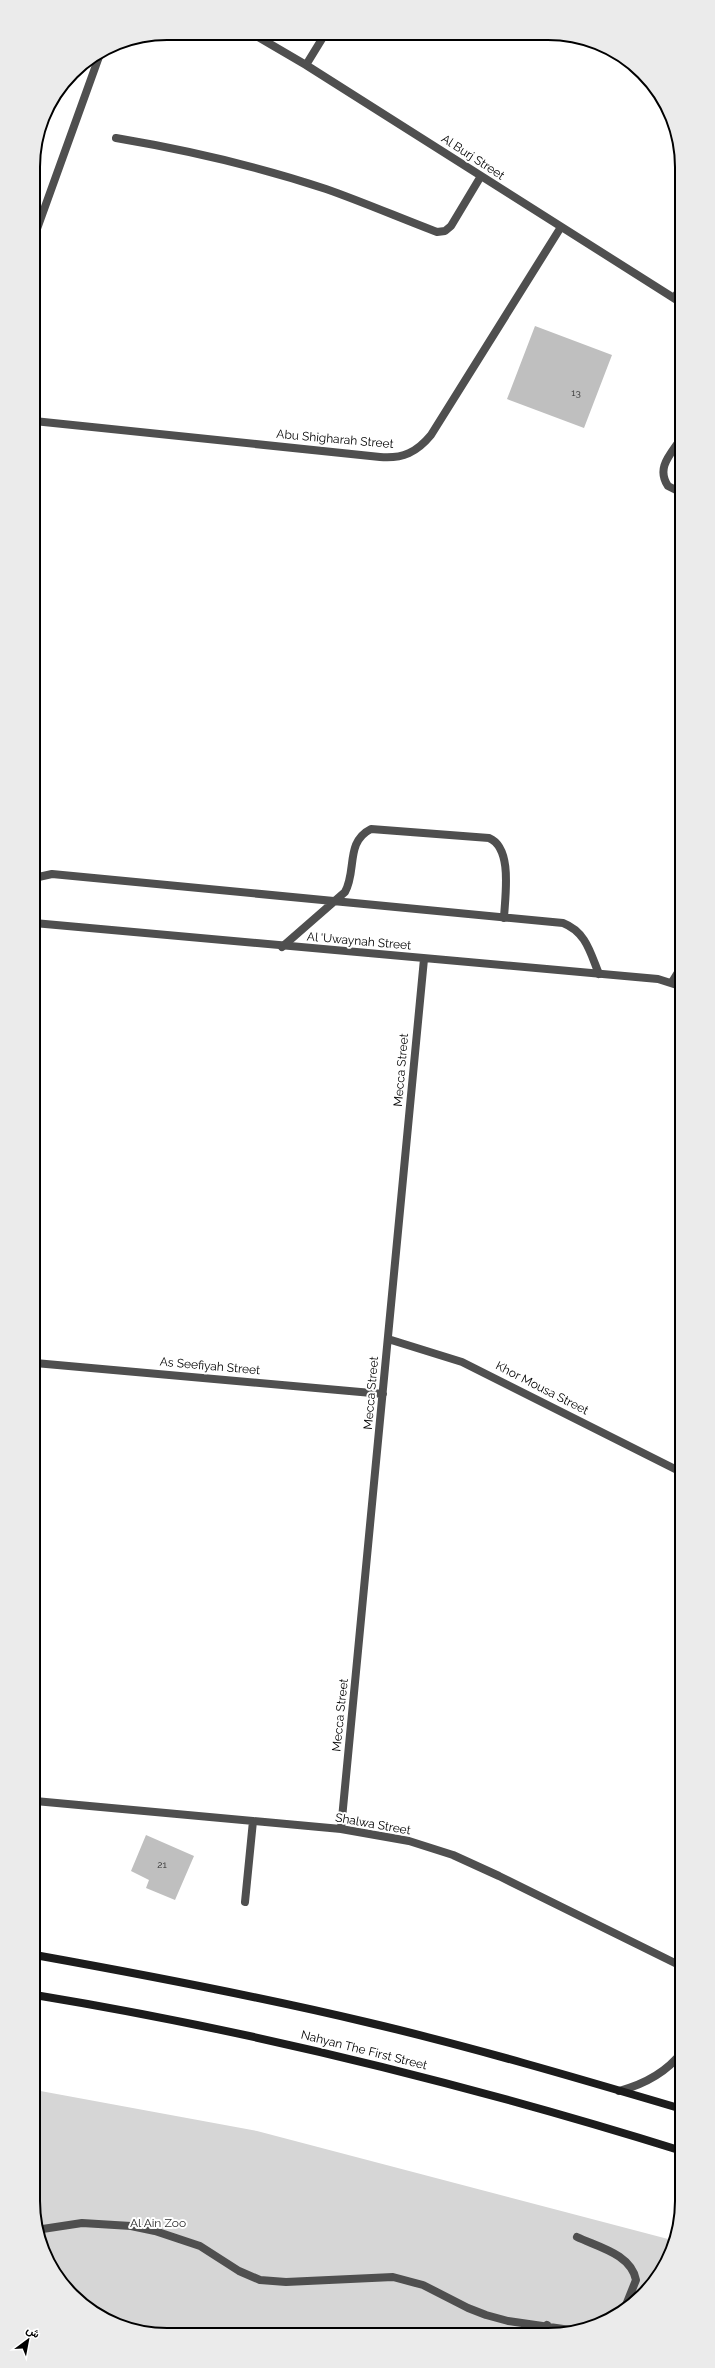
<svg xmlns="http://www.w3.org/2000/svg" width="715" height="2368" font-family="Raleway,Vazirmatn,sans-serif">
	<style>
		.green { fill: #d6d6d6 }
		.building { fill: #bfbfbf }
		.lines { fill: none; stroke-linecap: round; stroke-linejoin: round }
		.lane { stroke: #4f4f4f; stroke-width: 8 }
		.street { stroke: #4f4f4f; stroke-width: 8 }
		.secondary { stroke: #1c1c1c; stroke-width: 8 }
		.labels { text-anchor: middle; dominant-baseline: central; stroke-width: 4; stroke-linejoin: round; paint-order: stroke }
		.number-label { font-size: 10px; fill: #303030 }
		.street-label { font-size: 12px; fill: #000; stroke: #fff }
		.park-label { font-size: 12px; fill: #2d2d2d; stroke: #fff }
		.rim { fill: none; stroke: #000; stroke-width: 2 }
	</style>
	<rect width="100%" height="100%" fill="#fff"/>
	<path class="green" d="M35,2090L257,2131L668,2239L674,2242C668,2269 640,2303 614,2317C602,2324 587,2328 574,2332H141L108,2321L72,2296L47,2260L36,2227Z"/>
	<path class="building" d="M535,326L612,355L584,428L507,399Z
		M146,1835L194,1856L175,1900L146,1888L149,1880L131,1871Z"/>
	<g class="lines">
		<path class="lane" d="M680,440C670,455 656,468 668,486L680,492
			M34,878L52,874L563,923C586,932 590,952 599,974
			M282,947L345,892C357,871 345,842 371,829L489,838C513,848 505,896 504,918
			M36,2230L82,2223L131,2226L155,2231L200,2246L239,2271L260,2280L286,2282L393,2277L423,2285L468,2308L486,2315L508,2321L577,2331
			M577,2237C598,2247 631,2254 636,2280L624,2310
			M544,2332L547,2325"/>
		<path class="street" d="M253,34L306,65L680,302
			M306,65L325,34
			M116,138C187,150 257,166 326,189C363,202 400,218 437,232L445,231L451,226L481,176
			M33,240L100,54
			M674,298L680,290
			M34,421L380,457C403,459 417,452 431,435L561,227
			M34,923L658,979L680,986
			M672,982L680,969
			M388,1339L462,1362L681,1472
			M35,1363L383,1394
			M35,1801L341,1829L409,1841L453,1855L499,1876L681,1966
			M341,1829L424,959
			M245,1902L253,1821
			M619,2091C645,2084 666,2073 682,2052"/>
		<path class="secondary" d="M35,1955C146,1975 257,1996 366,2022C472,2047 577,2078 682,2109
			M35,1995C254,2031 470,2085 682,2151"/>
	</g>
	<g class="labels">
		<g class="number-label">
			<text x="576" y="392">13</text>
			<text x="162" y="1864">21</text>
		</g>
		<g class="street-label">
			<text transform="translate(473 157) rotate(33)">Al Burj Street</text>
			<text transform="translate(335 439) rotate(5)">Abu Shigharah Street</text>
			<text transform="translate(359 941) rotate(5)">Al 'Uwaynah Street</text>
			<text transform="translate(401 1070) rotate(-85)">Mecca Street</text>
			<text transform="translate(210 1366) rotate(5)">As Seefiyah Street</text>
			<text transform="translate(542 1388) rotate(27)">Khor Mousa Street</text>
			<text transform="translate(371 1393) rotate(-85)">Mecca Street</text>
			<text transform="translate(340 1715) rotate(-84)">Mecca Street</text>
			<text transform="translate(373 1824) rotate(10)">Shalwa Street</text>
			<text transform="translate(364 2050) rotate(14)">Nahyan The First Street</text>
		</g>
		<g class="park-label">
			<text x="158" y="2223">Al Ain Zoo</text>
		</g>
	</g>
	<path d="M0 0H715V2368H0ZM167 40H548A127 127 0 0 1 675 167V2201A127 127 0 0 1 548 2328H167A127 127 0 0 1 40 2201V167A127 127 0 0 1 167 40Z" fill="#ebebeb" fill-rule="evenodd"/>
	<path class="rim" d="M167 40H548A127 127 0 0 1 675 167V2201A127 127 0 0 1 548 2328H167A127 127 0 0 1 40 2201V167A127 127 0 0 1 167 40Z"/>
	<g transform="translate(28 2340) rotate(32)" stroke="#ffffff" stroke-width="3" paint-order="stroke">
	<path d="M0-3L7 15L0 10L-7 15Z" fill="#000000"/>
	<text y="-6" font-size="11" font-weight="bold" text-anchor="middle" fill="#000000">ش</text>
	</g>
</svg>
